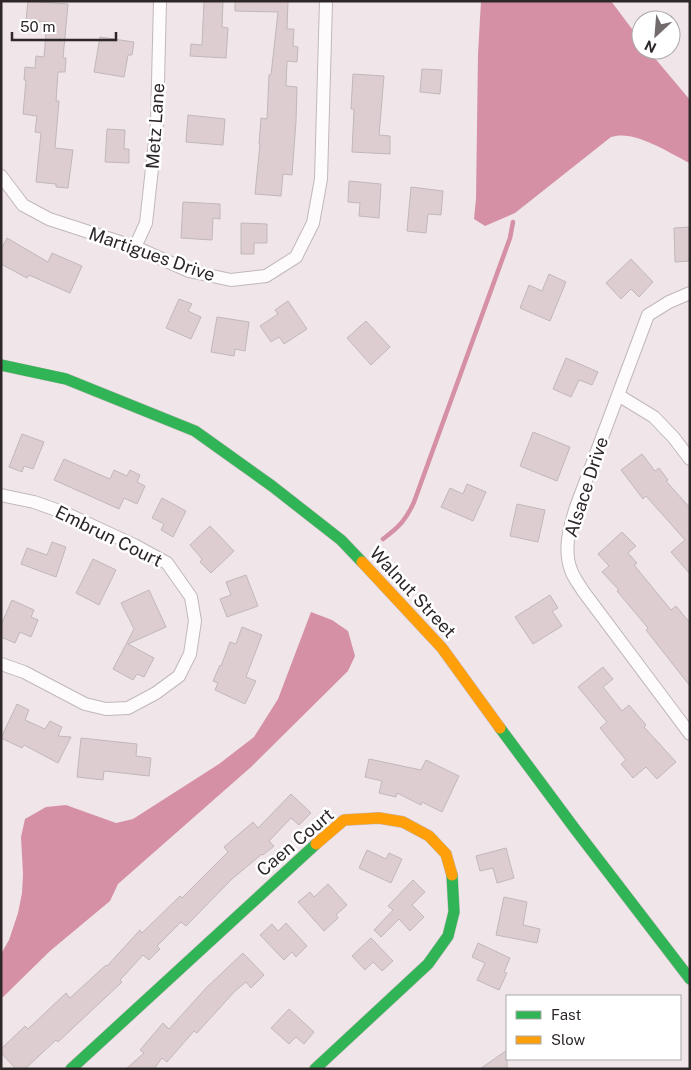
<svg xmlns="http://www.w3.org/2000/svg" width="691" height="1070" font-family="'Public Sans',sans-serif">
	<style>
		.water { fill: #d590a5 }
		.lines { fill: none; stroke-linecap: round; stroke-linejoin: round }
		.stream { stroke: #d590a5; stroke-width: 4.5 }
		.building { fill: #ddcdd1; stroke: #c1b8bb }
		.street-casing { stroke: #c1b8bb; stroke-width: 14 }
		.fast-casing { stroke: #c1b8bb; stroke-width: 12 }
		.slow-casing { stroke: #c1b8bb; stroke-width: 12 }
		.street { stroke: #fdfbfc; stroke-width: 12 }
		.fast { stroke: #30b455; stroke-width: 11 }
		.slow { stroke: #ff9f0a; stroke-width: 11 }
		.labels { text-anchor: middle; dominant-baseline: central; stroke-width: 5; stroke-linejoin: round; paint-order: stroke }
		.street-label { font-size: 18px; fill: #2e2728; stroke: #fff }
	</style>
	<rect width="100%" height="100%" fill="#f0e5e8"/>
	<path class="water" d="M481,1H611L641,41V50H648L690,100V163C669,153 634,129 611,137L515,213L485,226L474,219L476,199L478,54Z
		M311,612L332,620L348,631L355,656L348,671L251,767L118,884L110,901L50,951L1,999V954L9,940L18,913L22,893L23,874L21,837L25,819L46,807L66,805L116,823L133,819L219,764L254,737L278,699Z"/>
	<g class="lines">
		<path class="stream" d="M383,539C399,527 406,520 414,502L510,238L513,222"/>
	</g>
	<path class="building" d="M28,1L68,4L63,58H66L65,72H58L56,101H59L55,148L73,150L68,188L56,187V184L36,182L41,133L35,132L37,116L23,114L26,80H24L25,67L35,68L36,56L44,57L47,22L26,20Z
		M204,1H223L222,27L228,28L226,58L190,56L191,44L202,45Z
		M235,1H288L287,29H294L293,46L298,47L297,62L287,61L286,86L297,87L296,121L292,175L283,174L281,196L255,194L260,144H259L261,118L267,119L269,75H271L278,12L235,11Z
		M100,37L134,42L132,55H128L124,77L94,72Z
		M422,69L442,70L440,94L420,92Z
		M353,74L384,76L379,135L390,136V154L352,152L354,109H351Z
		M188,115L225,119L223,145L186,142Z
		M107,129L125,130L124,149H129V163L105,162Z
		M349,181L381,184L379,218L359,216L360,203L348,202Z
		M411,187L443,191L441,215L428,214L426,233L407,231Z
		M183,202L220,204V219L213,218L212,240L181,238Z
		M241,223L267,224V243H254V254H241Z
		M690,227V261L675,262L674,228Z
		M7,238L48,262L52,253L82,266L70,293L29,275L27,278L1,264V249Z
		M631,259L653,282L639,297L631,289L621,299L606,283Z
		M549,274L566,282L550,321L520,308L529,285L542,291Z
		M179,299L192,304L188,311L201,317L191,339L166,328Z
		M288,301L307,329L284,344L279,337L271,342L260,326L278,314L275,310Z
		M217,317L249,322L245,351L235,349L234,356L211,352Z
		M366,321L390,347L371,365L347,338Z
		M566,358L598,372L592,385L579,380L571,397L553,389Z
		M533,432L570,447L557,481L520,466Z
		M22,434L44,442L33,469L24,466L22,472L9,467Z
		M642,454L655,471L659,468L668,480L666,481L690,508V574L671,552L685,540L646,496L643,499L621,470Z
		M64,459L110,479L114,470L127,476L130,470L140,475L137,482L145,486L137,504L124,498L119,509L54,480Z
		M467,484L486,492L473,521L441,507L450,488L463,494Z
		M162,498L186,511L173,537L161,530L164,524L152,518Z
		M517,504L545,510L538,542L510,536Z
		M210,526L234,551L211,573L200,562L202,559L190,545Z
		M622,532L636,546L628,553L637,563L634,565L671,610L676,606L690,623V686L646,630L648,628L617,591L619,590L602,572L609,566L598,554Z
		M52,542L66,547L56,577L21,564L27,548L47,555Z
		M93,559L116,570L99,605L76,593Z
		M246,575L258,606L227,617L220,599L231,595L226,582Z
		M149,590L166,627L128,644L154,658L144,677L137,674L133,680L113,669L134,629L121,603Z
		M550,595L558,608L552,611L562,626L533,644L515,617Z
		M12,600L34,610L31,617L38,620L31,637L20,632L15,643L1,637V625Z
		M242,627L262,635L246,677L256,681L245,704L215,690L218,683L213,681L220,665L221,666L230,642L236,644Z
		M603,667L613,679L603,687L622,711L629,705L646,725L644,727L676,762L657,779L646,767L633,778L621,764L626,760L600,728L607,722L578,687Z
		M17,704L29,710L25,720L45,729L50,721L62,727L58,736L71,737L58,763L24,745L22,748L1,738Z
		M81,738L137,744L136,756L151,758L149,776L104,771L103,780L77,777Z
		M369,759L421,770L426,760L459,776L442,812L422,802L421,805L397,793L396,797L379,793L382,781L365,777Z
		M291,794L311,813L299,825L291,818L269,841L274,846L263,855L262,854L232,879L186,926L181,922L157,946L160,949L149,960L143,955L120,980L122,982L58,1042L56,1040L25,1069H16L1,1053V1049L25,1026L28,1029L66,993L70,998L106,965L107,966L140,930L142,933L180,896L182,898L228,852L224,847L253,822L258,828Z
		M506,848L514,878L497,883L493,868L480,871L476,856Z
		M367,850L386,859L389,853L402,859L391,883L359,868Z
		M413,880L425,892L412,905L424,917L410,931L399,919L381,937L374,930L393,910L388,906Z
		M328,884L347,905L336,915L338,918L324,931L298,902L310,892L314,897Z
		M504,897L527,902L523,925L540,929L537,943L496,935Z
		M286,923L307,946L296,957L292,952L284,960L260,935L272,924L278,931Z
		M371,938L393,961L382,971L373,962L365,970L352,956Z
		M478,943L510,958L504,972L507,973L499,990L477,980L485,963L472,957Z
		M243,953L264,975L251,988L246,982L235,991L197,1033L194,1031L167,1062L162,1058L154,1069H126L144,1053L140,1050L163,1023L169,1029L206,988Z
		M289,1009L314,1032L304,1044L296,1037L289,1044L271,1028Z
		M507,1050V1069H480Z"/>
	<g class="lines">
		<defs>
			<path id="street" d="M1,176L23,205L49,219L135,247L189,271L231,280L266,276L296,257L313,223L321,179L326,1
				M135,247L146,223L157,123L160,1
				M690,293L669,302L648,315L576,507C570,526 563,549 571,570C573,577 579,584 583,591L690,734
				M618,395L654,417L674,438L690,459
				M1,495L34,502L65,513L134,545L167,563L191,597L195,621L190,654L179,676L156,693L128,708L106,709L85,704L24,672L1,664"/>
			<path id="fast" d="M1,365L66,379L195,431L272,486L341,540L362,562
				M500,728L575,829L690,979
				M71,1069L316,844
				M315,1069L428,964L448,936L454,912L452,875"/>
			<path id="slow" d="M362,562L442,648L500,728
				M316,844L344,820L379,818L403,822L429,836L446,854L452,875"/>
		</defs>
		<use href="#street" class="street-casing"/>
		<use href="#fast" class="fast-casing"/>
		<use href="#slow" class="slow-casing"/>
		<use href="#street" class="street"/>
		<use href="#fast" class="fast"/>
		<use href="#slow" class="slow"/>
	</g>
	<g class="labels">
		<g class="street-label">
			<text transform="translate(155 126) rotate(-86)">Metz Lane</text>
			<text transform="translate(152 254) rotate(19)">Martigues Drive</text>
			<text transform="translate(586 487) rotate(-72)">Alsace Drive</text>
			<text transform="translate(109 536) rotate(26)">Embrun Court</text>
			<text transform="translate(413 592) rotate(47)">Walnut Street</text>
			<text transform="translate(295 842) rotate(-40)">Caen Court</text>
		</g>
	</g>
	<rect width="691" height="1070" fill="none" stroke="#2e2728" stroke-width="5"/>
	<rect x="506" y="995" width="175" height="65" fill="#ffffff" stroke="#aba9a9"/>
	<rect x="516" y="1011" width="25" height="8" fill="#30b455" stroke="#aba9a9"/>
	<text x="551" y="1020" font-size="15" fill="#2e2728">Fast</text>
	<rect x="516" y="1036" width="25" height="8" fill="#ff9f0a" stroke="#aba9a9"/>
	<text x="551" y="1045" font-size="15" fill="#2e2728">Slow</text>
	<g transform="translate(656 35) rotate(206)"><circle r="24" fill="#ffffff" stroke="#aba9a9"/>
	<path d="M0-4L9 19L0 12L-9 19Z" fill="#726a6b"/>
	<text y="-8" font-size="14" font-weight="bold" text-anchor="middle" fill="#2e2728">N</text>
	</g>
	<path d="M12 32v8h104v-8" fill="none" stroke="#2e2728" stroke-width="2.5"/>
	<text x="20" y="32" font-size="15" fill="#2e2728" stroke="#ffffff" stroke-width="4" paint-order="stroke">50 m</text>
</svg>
